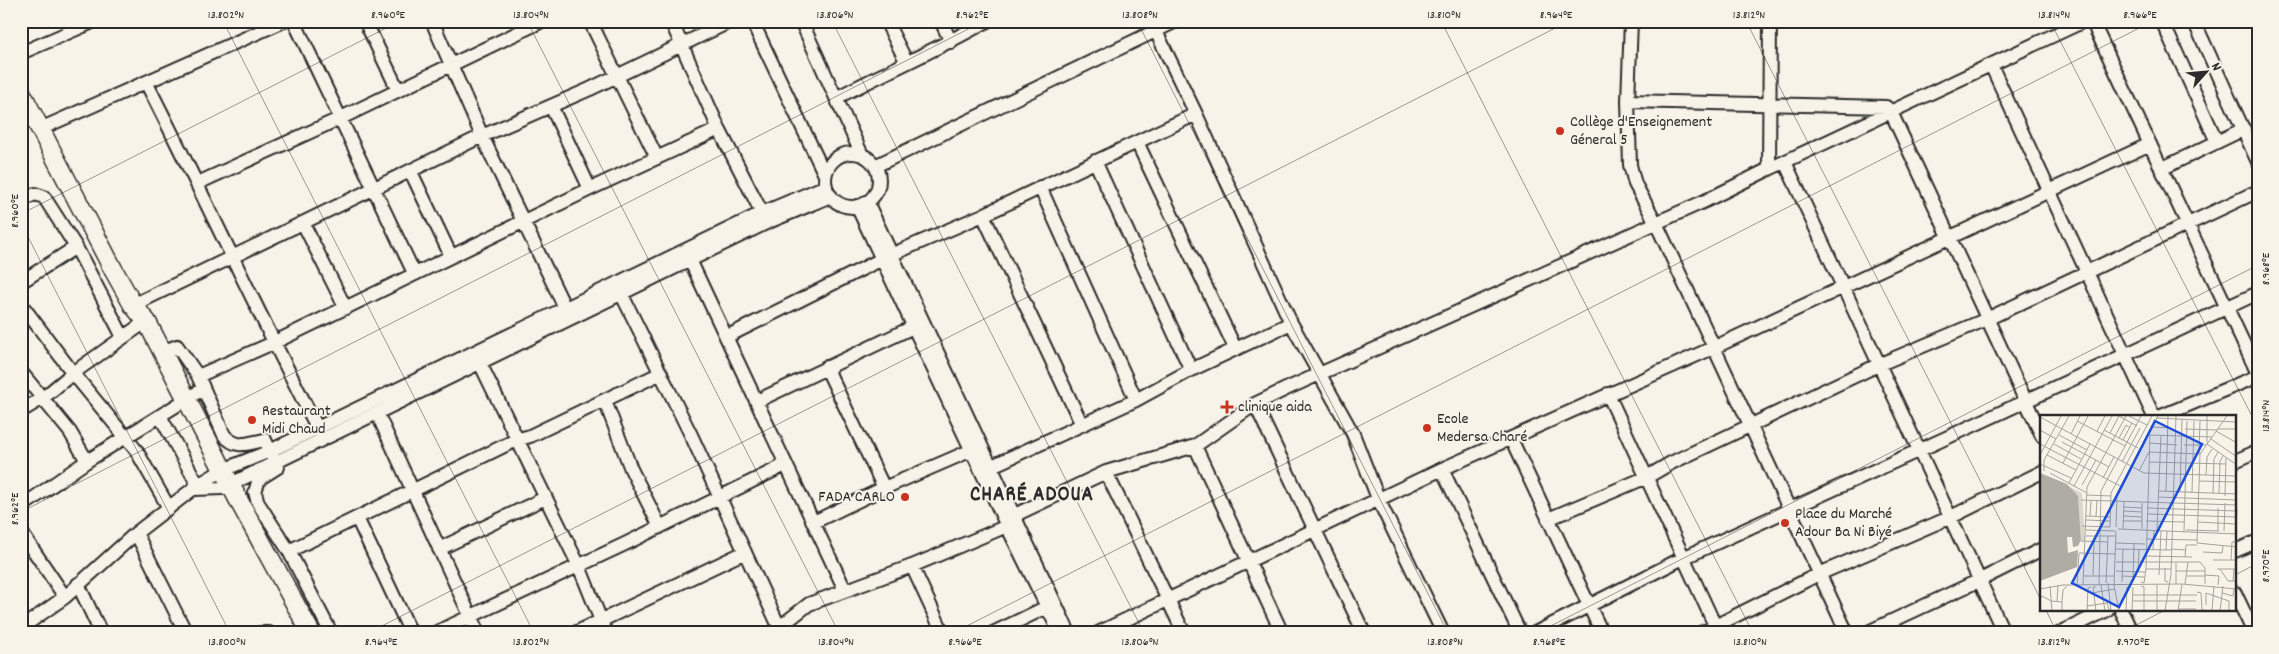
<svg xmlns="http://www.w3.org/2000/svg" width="2279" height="654" font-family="Dekko,sans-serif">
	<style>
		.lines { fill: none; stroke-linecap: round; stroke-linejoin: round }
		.minor-casing { stroke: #2b2b2b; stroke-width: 16 }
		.highway-casing { stroke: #2b2b2b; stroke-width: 21 }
		.minor { stroke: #f7f3e8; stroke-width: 12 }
		.highway { stroke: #f7f3e8; stroke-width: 18 }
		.ticks { fill: none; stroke: #2b2b2b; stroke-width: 1; stroke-opacity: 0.45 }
		.poi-dot { fill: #c8321e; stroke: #f7f3e8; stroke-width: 2 }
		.labels { text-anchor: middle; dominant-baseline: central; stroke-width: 4; stroke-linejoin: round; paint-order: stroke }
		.poi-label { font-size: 16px; fill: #2b2b2b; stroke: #f7f3e8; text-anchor: start }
		.district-label { font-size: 21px; font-weight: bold; letter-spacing: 1px; fill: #2b2b2b; stroke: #f7f3e8 }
		.inset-road { fill: none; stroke: #a5a39c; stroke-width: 1 }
		.view { fill: #1d4ed8; fill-opacity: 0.15; stroke: #1d4ed8; stroke-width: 2.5 }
		.inset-edge { fill: none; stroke: #2b2b2b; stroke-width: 2.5 }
		.neatline { fill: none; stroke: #2b2b2b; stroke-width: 2 }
		.ticks-label { font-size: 12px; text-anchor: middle; fill: #2b2b2b }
	</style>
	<rect width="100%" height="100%" fill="#f7f3e8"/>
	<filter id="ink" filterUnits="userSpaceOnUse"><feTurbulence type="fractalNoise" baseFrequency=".02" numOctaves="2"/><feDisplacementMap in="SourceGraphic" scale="10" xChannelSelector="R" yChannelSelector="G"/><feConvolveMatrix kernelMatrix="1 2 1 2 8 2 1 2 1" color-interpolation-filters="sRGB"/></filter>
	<g filter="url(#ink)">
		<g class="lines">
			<defs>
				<path id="minor" d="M294,21L414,273
					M365,21L398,90
					M432,21L482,136L565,308
					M590,21L657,158
					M671,21L719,129L762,213
					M752,21L825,175
					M801,21L862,155
					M886,21L906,61
					M941,21L951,42
					M1151,21L1196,114L1291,323L1353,434L1379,501L1443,633
					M1631,21L1628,101L1630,165L1635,184L1656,223L1847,633
					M2092,21L2258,374
					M2162,21L2217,142
					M2194,21L2258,162
					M21,53L95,21
					M1991,65L2154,417
					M146,82C205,197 258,314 318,429
					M836,98C886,72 938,49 987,21
					M1628,101L1886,107L1891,112L2042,436
					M551,106L590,189
					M40,129L284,21
					M1137,142L1235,348
					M825 180a27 27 0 1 1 54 0a27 27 0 1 1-54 0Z
					M1095,161L1191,370
					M1785,162L2004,633
					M875,166L1176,21
					M1769,169L1770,21
					M2161,169L2244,129
					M411,172L451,256
					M198,183L341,118L542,21
					M1040,187L1136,400
					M21,201L35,194L44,197L76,247
					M867,202L1069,633
					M857,206L1007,526L1060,633
					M983,215L1082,425
					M303,223L345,307
					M893,254L983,215L1196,114
					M690,260L845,590
					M21,282L76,247L123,337
					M621,293L692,437L782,633
					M21,304L73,373L136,450L169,508
					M133,305L482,136L590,89L731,21
					M726,337L882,259
					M162,352L177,346L198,376L224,435C237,450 247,443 265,440L278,467L259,479L255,492L258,503L289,551L331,633
					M479,361L579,566L606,633
					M826,367L884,488
					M21,372L70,432L87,461
					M198,376L273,343L590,189L719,129
					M1608,394L1718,632
					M605,401L631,469L660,527
					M757,401L913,327
					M1255,404L1364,633
					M21,411L43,398L73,373L138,327
					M377,413L478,633
					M160,416L198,485
					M2159,417L2258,376
					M1511,439L1602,633
					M1195,446L1282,633
					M2235,461L2258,451
					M992,466L1136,400L1191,370L1291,323
					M1442,469L1520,633
					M1106,472L1184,633
					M194,489L223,488L766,223L831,196
					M21,507L87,461L203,389
					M357,518L411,633
					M1548,519L1647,477L1671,463L1878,365L1987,319L2258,191
					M814,522L884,488L972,450
					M21,532L65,597
					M136,533L186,633
					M439,549L545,498
					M289,551L516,440L530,436L661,373
					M2235,551L2258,541
					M912,566L943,633
					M78,584L101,633
					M2235,593L2254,633
					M2121,610L2132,633
					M21,628L65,597L136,533L198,485L223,470L270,451L762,213L826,186
					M260,633H269
					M435,633L625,544L785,465
					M575,633L745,552
					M772,633L809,604L912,566L1007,526L1015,515L1106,472L1195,446L1255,404L1286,389L1705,201L1769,169L2084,21
					M993,633L1047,607
					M1098,633L1442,469L1715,347L2150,144
					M1535,633L1683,558L1946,438L2258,293
					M1701,633L1819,574L1951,517L2042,472
					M1866,633L1980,580L2042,549
					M2060,633L2107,610"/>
				<path id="highway" d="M21,92L114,271L133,305L147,322L240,503L311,633"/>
			</defs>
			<use href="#minor" class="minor-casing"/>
			<use href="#highway" class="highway-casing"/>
			<use href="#minor" class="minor"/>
			<use href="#highway" class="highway"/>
		</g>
	</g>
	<path class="ticks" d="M223,21L534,633M527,21L839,633M832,21L1144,633M1137,21L1448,633M1441,21L1753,633M1746,21L2042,602M2050,21L2258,428M21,214L400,21M21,223L230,633M21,512L984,21M2235,575L2258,563M2046,610L2057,633M368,633L1569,21M953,633L2153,21M1537,633L2258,265M2121,633L2165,610"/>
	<g class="poi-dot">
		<circle cx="1560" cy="131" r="5"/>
		<path d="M1224.5 399.5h5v5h5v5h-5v5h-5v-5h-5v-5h5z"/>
		<circle cx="252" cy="420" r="5"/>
		<circle cx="1427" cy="428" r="5"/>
		<circle cx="905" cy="497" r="5"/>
		<circle cx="1785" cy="523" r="5"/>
	</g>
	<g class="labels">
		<g class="poi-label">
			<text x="1570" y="122">Collège d'Enseignement<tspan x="1570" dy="18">Géneral 5</tspan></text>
			<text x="1238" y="407">clinique aida</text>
			<text x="262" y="411">Restaurant<tspan x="262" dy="18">Midi Chaud</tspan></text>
			<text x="1437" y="419">Ecole<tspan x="1437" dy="18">Medersa Charé</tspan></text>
			<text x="895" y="497" text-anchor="end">FADA CARLO</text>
			<text x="1795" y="514">Place du Marché<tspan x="1795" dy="18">Adour Ba Ni Biyé</tspan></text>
		</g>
		<g class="district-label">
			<text x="1032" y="496">CHARÉ ADOUA</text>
		</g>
	</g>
	<g transform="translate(2040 415)">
		<rect width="196" height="196" fill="#f7f3e8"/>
		<path d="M30,72L42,78L45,126L41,125L38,83Z" fill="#dad6cc"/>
		<path d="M0,58L27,69L38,81L41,125L38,131L33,132L32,122H27L28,138L38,135L37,152L0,166Z" fill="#afaca4"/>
		<path class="inset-road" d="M79,1L97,11M89,1L107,10M167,1V28M187,1L160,39L157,128L197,132M0,2L104,58L197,61M116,3L197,7M37,6L85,31M113,12L130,13M145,14L177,15M178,14H197M0,15L16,24M64,15L98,33M57,16L65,1M176,16L197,28M70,18L79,1M31,19L40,1M19,20L47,35M109,20L172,22M79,23L86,10L90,13M171,24L197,42M83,25L92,8M22,27L69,52M109,28L137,30M0,29L82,72M14,29L41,44M167,29L197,50M144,30H166M159,39L160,6M0,40L21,1M7,40L36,55M82,47L100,13M109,47L186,49M23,48L48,1M0,49L31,63M4,56V45L29,1M99,56L109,37L160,39M10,58L47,78M166,60L167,42L172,34M63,63L74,42M159,66L197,67M29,68L50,29M42,70L56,45M34,71L72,1M119,76L197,79M126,76L128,1M140,77L142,5M152,77L154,6M173,78L174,44L178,37M179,79L180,46L183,41M47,80L71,81M185,81L186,43M118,82L197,85M41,85L197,90M84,92L102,93M107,93L197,96M84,96L102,97M108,99L197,102M46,101L70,102M50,101L51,86M56,101L57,86M84,101L102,102M46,105L70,106M83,106H102M106,106L144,107M158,107L196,109M42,111L70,112M70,112L71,78L112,1M76,112L77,82L118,1M78,114L197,119M83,114L84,87M102,114V88M46,115L75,116M117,115L121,20M146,115L179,116M76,116L74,170L79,196M178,116V93M184,116L185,88M196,116L197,94M144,117L147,6M46,121H75M106,124L157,125M41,126L68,127M76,128L105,129M76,134L131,135M131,134L146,135M113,135L114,115M126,135L127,116M163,137L182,138L183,131M106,141L152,142M145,142L146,130H157M173,145H197M191,145L192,127H197M76,147H160L165,153V169M125,153V166L128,167M106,154H131M177,154H197M180,154L188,166H193M194,154L193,166H197M76,156L106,157M136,156H165M98,157L99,135M53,160L54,127M119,160L121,116M165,160L179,161L178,170M44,161H75M82,161L104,162M147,161H165M93,164L94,129M82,167L83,134M101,167L104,168L106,154L110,20M66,168L68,121M68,168L71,196M136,169V148M145,169L148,147M37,170L39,138L75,139M43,170L47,72L86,1M59,170L61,76L101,1M61,170L65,196M10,171L12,196M101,171L104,172V196M0,174L23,170L142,169L197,174M157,177L161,178L162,195L173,196M52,178L75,174M182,178L193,181L194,174M93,180H157M0,184L2,181L11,186L22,187V196M17,186L18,170M92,186H156M22,187L23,175L27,171M166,190V178L189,186V196M47,191L67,188L69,195M139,194H156M47,196L48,173L51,172M56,196L53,172H56M86,196L87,172H91M92,196L93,172M117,196V170M125,196L131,159L136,1M138,196L142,169M172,196L174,171M180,196L183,171"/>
		<path class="view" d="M115,6L162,29L79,192L32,168Z"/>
		<rect width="196" height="196" class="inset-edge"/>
	</g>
	<rect width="2279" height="654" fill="none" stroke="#f7f3e8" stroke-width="55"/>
	<g transform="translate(2206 72) rotate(63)" stroke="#f7f3e8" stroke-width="4" paint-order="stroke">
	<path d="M0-4L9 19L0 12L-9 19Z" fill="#2b2b2b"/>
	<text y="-8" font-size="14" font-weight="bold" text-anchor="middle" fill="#2b2b2b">N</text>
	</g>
	<rect x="28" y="28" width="2224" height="598" class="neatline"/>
	<g class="ticks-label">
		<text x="226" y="18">13.802°N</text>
		<text x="388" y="18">8.960°E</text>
		<text x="531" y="18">13.804°N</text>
		<text x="835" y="18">13.806°N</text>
		<text x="972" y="18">8.962°E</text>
		<text x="1140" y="18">13.808°N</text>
		<text x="1444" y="18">13.810°N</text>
		<text x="1556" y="18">8.964°E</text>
		<text x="1749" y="18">13.812°N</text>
		<text x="2054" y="18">13.814°N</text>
		<text x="2140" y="18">8.966°E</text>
		<text transform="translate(14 211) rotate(-90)" y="4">8.960°E</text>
		<text transform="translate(2265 269) rotate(-90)" y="4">8.968°E</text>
		<text transform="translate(2265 416) rotate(-90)" y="4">13.814°N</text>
		<text transform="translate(14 509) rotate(-90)" y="4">8.962°E</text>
		<text transform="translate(2265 566) rotate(-90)" y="4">8.970°E</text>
		<text x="227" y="645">13.800°N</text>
		<text x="381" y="645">8.964°E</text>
		<text x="531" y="645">13.802°N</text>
		<text x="836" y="645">13.804°N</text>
		<text x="965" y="645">8.966°E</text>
		<text x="1140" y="645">13.806°N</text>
		<text x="1445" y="645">13.808°N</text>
		<text x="1549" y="645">8.968°E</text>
		<text x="1750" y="645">13.810°N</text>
		<text x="2054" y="645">13.812°N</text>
		<text x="2133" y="645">8.970°E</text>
	</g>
</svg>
